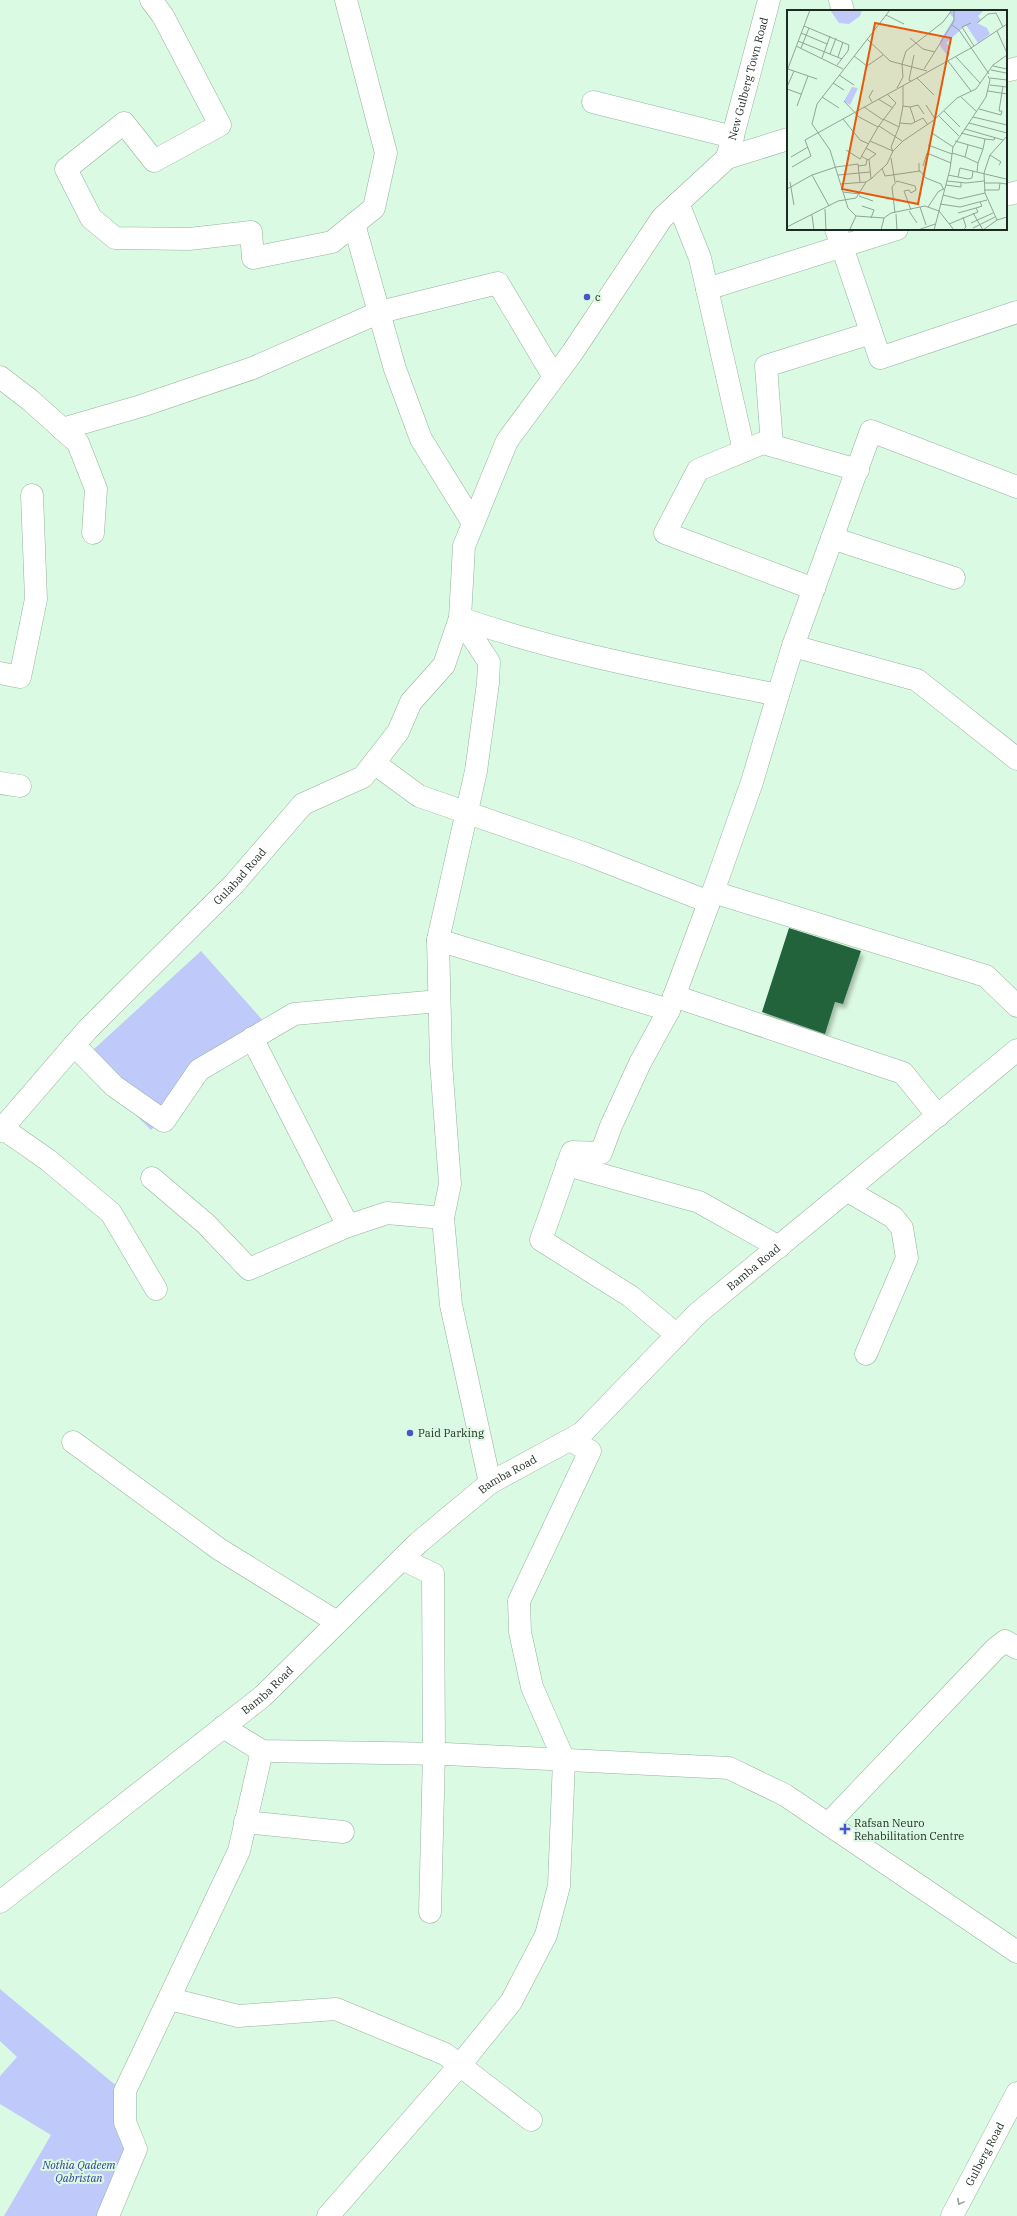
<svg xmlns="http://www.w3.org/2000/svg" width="1017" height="2216" font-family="'IBM Plex Serif',serif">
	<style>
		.green { fill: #bfcafb }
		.building { fill: #22633b; filter: url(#shadow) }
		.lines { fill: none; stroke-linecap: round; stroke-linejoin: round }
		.minor-casing { stroke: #95b29d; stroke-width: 23 }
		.minor { stroke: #fff; stroke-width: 22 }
		.oneway { stroke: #9a9f9b }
		.poi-dot { fill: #4b54ca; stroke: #dbfae3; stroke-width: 1.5 }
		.labels { text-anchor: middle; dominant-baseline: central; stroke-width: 4; stroke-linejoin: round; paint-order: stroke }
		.street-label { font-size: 11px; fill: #1e2921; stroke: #dbfae3 }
		.poi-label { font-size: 11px; fill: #1e2921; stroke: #dbfae3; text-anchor: start }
		.park-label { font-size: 11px; font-style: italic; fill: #343a95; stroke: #dbfae3 }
		.inset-road { fill: none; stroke: #8fa695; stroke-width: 1 }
		.view { fill: #e8590c; fill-opacity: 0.15; stroke: #e8590c; stroke-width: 2 }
		.inset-edge { fill: none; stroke: #1e2921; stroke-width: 2 }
	</style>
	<defs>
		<filter id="shadow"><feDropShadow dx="2.5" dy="4.5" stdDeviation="2" flood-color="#0004"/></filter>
	</defs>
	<rect width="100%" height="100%" fill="#dbfae3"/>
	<path class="green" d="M201,951L266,1024L151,1130L81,1061Z
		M0,1989L113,2083L125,2091L136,2149L106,2216H4L51,2135L0,2104V2076L17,2057L0,2041Z"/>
	<path class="building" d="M789,928L861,951L843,1004L835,1002L825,1034L762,1012Z"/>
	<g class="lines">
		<defs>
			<g id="minor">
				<path d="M151,0L163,16L220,125L154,161L124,123L66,169L91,218L115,238L189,239L251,232L253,258L332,242L374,208L386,153L346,0"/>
				<path d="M840,0L843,11"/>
				<path d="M1006,71L1017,68"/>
				<path d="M593,102L733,137"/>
				<path d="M788,139L727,158L662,218L572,353L507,441L464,546L460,618C563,654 671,673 778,695L793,646L871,431L1017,487"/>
				<path id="s1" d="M727,158L769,0"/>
				<path d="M1006,195L1017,192"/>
				<path d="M678,203L700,258L744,451"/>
				<path d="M354,224L395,369L421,439L473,523"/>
				<path d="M836,229L880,358L1017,312"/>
				<path d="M707,289L897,229"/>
				<path d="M0,377L30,400L78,443L96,489L93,533"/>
				<path d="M62,429L141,406L253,368L380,312L498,283L554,377"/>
				<path d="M772,445L766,366L871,333"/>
				<path d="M832,538L954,578"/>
				<path d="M814,589L665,533L698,470L763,443L858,470"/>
				<path d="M460,618L489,662L488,683L476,771L438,940L441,1062L450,1184L443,1218L451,1305L490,1483"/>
				<path d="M793,646L917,680L1017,759"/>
				<path d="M0,673L20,677L36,599L32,495"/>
				<path d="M778,695L752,782L713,892L986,976L1017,1006"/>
				<path d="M374,763L419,796L586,854L709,902"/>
				<path d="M0,783L20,786"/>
				<path d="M438,940L669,1010"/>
				<path d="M674,996L903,1073L938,1116"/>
				<path d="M252,1038L348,1226L387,1213L443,1218"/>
				<path d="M74,1045L114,1086L164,1121L199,1070L294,1014L439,1001"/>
				<path d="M2,1128L48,1160L111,1213L156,1289"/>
				<path id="s2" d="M0,1131L88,1029L234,884L303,804L363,777L398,732L411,702L444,665L460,618"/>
				<path d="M567,1165L699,1202L779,1247"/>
				<path d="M152,1178L206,1224L249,1269L348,1226"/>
				<path d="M848,1191L893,1217L902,1228L907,1258L866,1354"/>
				<path d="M677,1335L630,1296L541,1240L572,1152L601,1153L611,1126L640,1063L669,1010L713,892"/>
				<path d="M73,1442L219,1549L337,1622"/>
				<path d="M402,1559L433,1574L434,1754L430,1912"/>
				<path d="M223,1727L262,1751L446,1754L729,1768L785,1795L1017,1952"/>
				<path d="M245,1822L343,1832"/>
				<path d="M828,1824L995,1649L1005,1641L1017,1648"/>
				<path id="s3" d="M0,1902L263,1696L418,1543L490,1483L582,1433L698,1313L1017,1050"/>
				<path d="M170,1999L238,2016L336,2009L445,2054L531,2120"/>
				<path d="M108,2216L136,2149L125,2122V2091L239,1851L262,1751"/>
				<path d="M328,2216L460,2065L511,2002L546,1935L559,1886L564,1760L532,1687L520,1632L519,1601L590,1451L570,1440"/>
				<path id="s4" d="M952,2216L1017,2093"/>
			</g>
		</defs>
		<use href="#minor" class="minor-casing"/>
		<use href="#minor" class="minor"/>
	</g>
	<defs><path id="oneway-chevron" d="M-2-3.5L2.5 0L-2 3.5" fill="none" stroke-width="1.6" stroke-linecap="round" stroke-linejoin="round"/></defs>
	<use class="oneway" href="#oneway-chevron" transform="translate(960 2202) rotate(118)"/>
	<g class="poi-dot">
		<circle cx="587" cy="297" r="4"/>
		<circle cx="410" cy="1433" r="4"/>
		<path d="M843 1823h4v4h4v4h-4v4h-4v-4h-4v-4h4z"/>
	</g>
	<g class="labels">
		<g class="street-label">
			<text stroke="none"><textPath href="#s1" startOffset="82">New Gulberg Town Road</textPath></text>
			<text stroke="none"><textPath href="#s2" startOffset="350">Gulabad Road</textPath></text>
			<text stroke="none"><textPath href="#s3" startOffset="989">Bamba Road</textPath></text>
			<text stroke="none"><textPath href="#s3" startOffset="665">Bamba Road</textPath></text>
			<text stroke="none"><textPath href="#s3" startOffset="341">Bamba Road</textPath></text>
			<text stroke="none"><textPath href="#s4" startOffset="70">Gulberg Road</textPath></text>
		</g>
		<g class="poi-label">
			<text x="595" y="297">c</text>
			<text x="418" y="1433">Paid Parking</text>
			<text x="854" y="1823">Rafsan Neuro<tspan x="854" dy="13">Rehabilitation Centre</tspan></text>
		</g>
		<g class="park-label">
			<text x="79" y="2165">Nothia Qadeem<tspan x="79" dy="13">Qabristan</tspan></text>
		</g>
	</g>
	<g transform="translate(787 10)">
		<rect width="220" height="220" fill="#dbfae3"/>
		<path d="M43,0H75L73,6L62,14L52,13ZM165,0H197L191,6L194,10L190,13L200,18L203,24L191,33L179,15L159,33L163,37L160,40L163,44L161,46L153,36V31L167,8L162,3ZM65,77L71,78L63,95L57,91Z" fill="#bfcafb"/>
		<path class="inset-road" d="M103,0L30,94L25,114L43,140L61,198L69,206L97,208L104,203L138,196L152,201L167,220M99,5L117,14M184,13L175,17L187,36M190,13L201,4L209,3L216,17M165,15L172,20L202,64M17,16L62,35L61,41L50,55M210,21L220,43M14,23L40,34M123,28L136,39L148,42M80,29L103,51L140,61M11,31L55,49M9,36L56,59M14,38L22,18M43,44L49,28M67,46L80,56L96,45M51,47L56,32M169,47L193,73M35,48L43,26M161,51L184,81M206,56L220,59M1,59L30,69M137,59L167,11V0M204,60L219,63M0,61L23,0M52,65L67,75M130,68L147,85M203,68L220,70M124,71L122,70L127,45M46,73L57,80M203,75L220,77M0,77L7,61M110,78L116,67L115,54L119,41L156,12L165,0M0,79L14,84M201,81L220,84M35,87L52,98M174,87L190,102M91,89L106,98M57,91L72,107L91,117L83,131M85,92L82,87L86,80M139,95L148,109M10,96L21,66M116,96L123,97L128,112M77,97L96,110M123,97L131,95L137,104M192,99L214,105M157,101L173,117M214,105L215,101H212L216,76M152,106L172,126M186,107L220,115M56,109L73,130L82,134M96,109L112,117M113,113L124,114L136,108L141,115M182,113L220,123M92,116L115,131M91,117L109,93L100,84M178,119L216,130M145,123L166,137M174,123L198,129M168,131L196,139L198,129L207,130L208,127M141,135L165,144M106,141L116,131L147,110L170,88L189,79L206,55L220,45M106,141L104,137L112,117L116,96V76M165,143L178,147L181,135M203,145L214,152L212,155M74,146L81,150L89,144L79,138M4,147L21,137M178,147L191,153L190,162M104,148L108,172M82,149L84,169M132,153V160L139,168L154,174L157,180M191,153L196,139M71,156L79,155L80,149M136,156L140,143L164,153M5,157L24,146L18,130L184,38L220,14M95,158L98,166L133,161M25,165L42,196M51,165L83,162M161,165L181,169L185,168L186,161M171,167L173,158L219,169M160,171L179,173L197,171M3,172L7,195M197,173H213M54,174L79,172L85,168L100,154L106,141L83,131L73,149L59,140M159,175L174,177V173M0,179L25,165L49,157L71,154L73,172M197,180H212L213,173L219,174M56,182L73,184M156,185L172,189L198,183M72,186L86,191M153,194L173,197L200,190M75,196L87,200L84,208M133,197L139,215M141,197L151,182L156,179M38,199L39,220M122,201L130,213M108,203L105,177L110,171L128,176L129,180L124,183L122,180L117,181L124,200M171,203L189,198M186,203L196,220M109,204L110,220M25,205L27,220M176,207L179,217L176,220M210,210L198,183L197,163L203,145L220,126M184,213L206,203M162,214L191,202L189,198L195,196L193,192M0,217L51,191L69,188L79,172M186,218L208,207M63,219L69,206M94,220L97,208M131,220L148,214M147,220L163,159L166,137L199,87L203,70L201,66M196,220L210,210L220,207"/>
		<path class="view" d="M88,13L164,28L131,194L55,179Z"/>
		<rect width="220" height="220" class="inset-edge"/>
	</g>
</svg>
